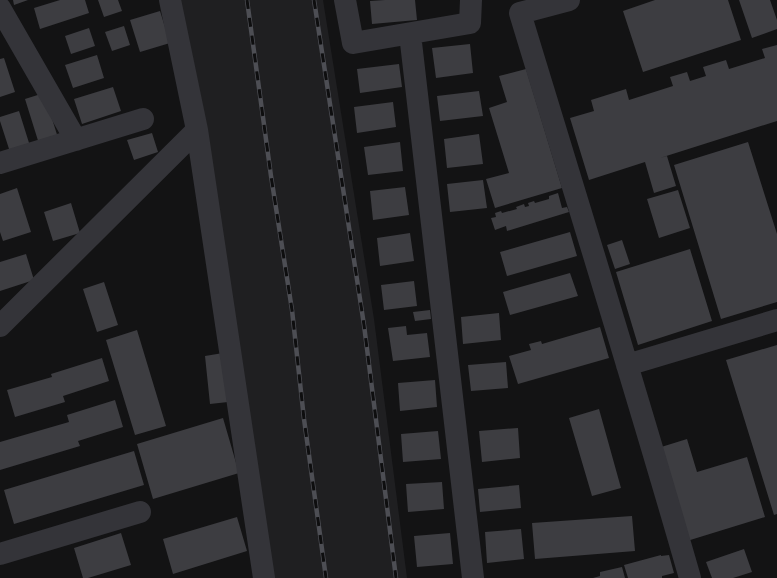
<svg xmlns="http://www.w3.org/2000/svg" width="777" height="578" font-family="'IBM Plex Sans',sans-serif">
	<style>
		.built { fill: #1f1f21 }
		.building { fill: #3d3d41 }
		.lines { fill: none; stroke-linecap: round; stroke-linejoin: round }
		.minor { stroke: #343439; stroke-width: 22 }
		.rail-casing { stroke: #4d4e54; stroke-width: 4.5 }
		.rail { stroke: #0e0e0f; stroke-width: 3; stroke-dasharray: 9; stroke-linecap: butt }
	</style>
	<rect width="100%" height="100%" fill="#131314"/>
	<path class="built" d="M179,0H323L374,319L407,578H274Z"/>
	<path class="building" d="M13,0H28L14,5Z
		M60,0H85L89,13L40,29L34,8Z
		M98,0H118L122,11L104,17Z
		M385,0H415L417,20L372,24L370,1Z
		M655,0H728L741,40L643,72L623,11Z
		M739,0H770L777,20V29L752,38Z
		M160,11L170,43L140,52L130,20Z
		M124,26L130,45L112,51L105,32Z
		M89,28L95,46L71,54L65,36Z
		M470,44L473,73L436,78L432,48Z
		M777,45V121L660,158L667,156L676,186L654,193L645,162L589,180L570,118L594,111L591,100L626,89L629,100L673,86L670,77L687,72L690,81L706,76L703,67L726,60L729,69L765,58L762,49Z
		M97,55L104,78L73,88L65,65Z
		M4,58L15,92L0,97V59Z
		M399,64L402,87L360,93L357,69Z
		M526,69L562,188L495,208L486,179L509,173L489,108L507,102L499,76Z
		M113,87L121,111L82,124L74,99Z
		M479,91L483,116L440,121L437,96Z
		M44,93L59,141L40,147L25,99Z
		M393,102L396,127L357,133L354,107Z
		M19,111L30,146L10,152L0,121V117Z
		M152,133L158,152L134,160L127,140Z
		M479,134L483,164L447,168L444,139Z
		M400,142L403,171L368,175L364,147Z
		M748,142L777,234V302L721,319L674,165Z
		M483,180L487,208L450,212L447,184Z
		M405,187L409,215L373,220L370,191Z
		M17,188L31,232L3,241L0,232V194Z
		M678,190L690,228L659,238L647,199Z
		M558,193L562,208L567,207L569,212L507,231L506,226L495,230L491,218L496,217L495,213L501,211L502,213L517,209L516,207L524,204L525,207L529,206L528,203L534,201L535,203L549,199V196Z
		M71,203L80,233L53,241L44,212Z
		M570,232L577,256L507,276L500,252Z
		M410,233L414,261L380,266L377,238Z
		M622,240L630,264L615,269L607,245Z
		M690,249L712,321L638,345L616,272Z
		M26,254L34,280L0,291V262Z
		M570,273L578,296L510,315L503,292Z
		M414,281L417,306L384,310L381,285Z
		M104,282L118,325L97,332L83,289Z
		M430,310L431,319L415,321L413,312Z
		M499,313L501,340L463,344L461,317Z
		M406,326L407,335L427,333L430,357L393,361L388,328Z
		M600,327L609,358L518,384L509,356L531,350L529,344L541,341L542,344Z
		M137,330L166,426L135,435L106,340Z
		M777,345V514L774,515L726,360Z
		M223,353L228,402L210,404L205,356Z
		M102,358L109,381L63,396L65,402L15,417L7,390L52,377L51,374Z
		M506,362L508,388L471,391L468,365Z
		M435,380L437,407L400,411L398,383Z
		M115,400L123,427L78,441L80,446L0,470V442L69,422L67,415Z
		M599,409L621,488L592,496L569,418Z
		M223,418L239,473L153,499L137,444Z
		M518,428L520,458L482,462L479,431Z
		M438,431L441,459L403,462L401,434Z
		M687,439L697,472L747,457L765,517L687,541L658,448Z
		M134,451L144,485L14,524L4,490Z
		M442,482L444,509L408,512L406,484Z
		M519,485L521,508L480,512L478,489Z
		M632,516L635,551L535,559L532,523Z
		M237,517L247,551L173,574L163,539Z
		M521,529L524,559L487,563L485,532Z
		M121,533L131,565L88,578H83L74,548Z
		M450,533L453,564L417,567L414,536Z
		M744,549L752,572L733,578H712L706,562Z
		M661,555V556L669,555L674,573L662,576V578H628L624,565Z
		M622,567L625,578H593L600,576V572Z"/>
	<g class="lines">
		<path class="minor" d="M170,0L197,130L264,578
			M345,0L353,43L470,23L471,0
			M569,0L520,13C577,201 636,389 690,578
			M0,8L76,140
			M410,34L473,578
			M0,163L143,119
			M0,326L197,130
			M627,365L777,320
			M0,554L140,512"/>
		<defs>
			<path id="rail" d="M247,0L271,176L292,310L304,419L326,578
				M314,0L364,325L396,578"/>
		</defs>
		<use href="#rail" class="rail-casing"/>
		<use href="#rail" class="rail"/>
	</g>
</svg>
